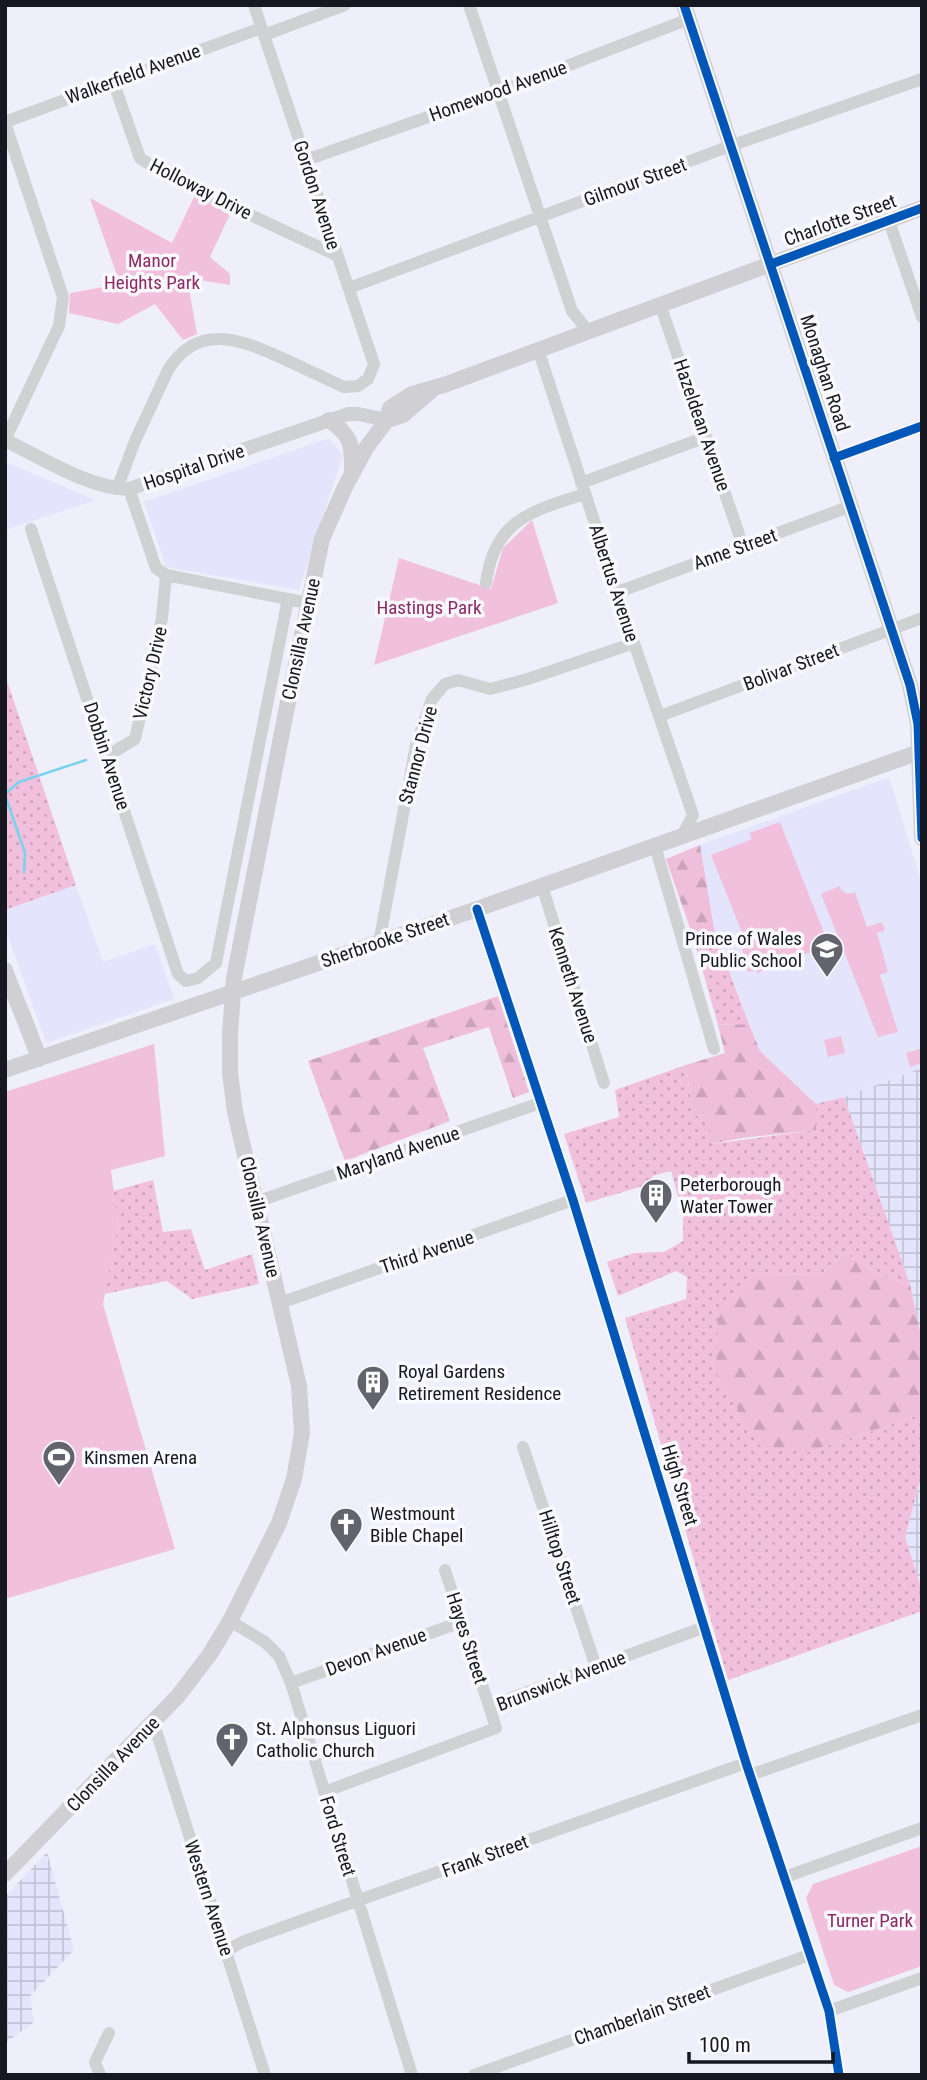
<svg xmlns="http://www.w3.org/2000/svg" width="927" height="2080" font-family="'Roboto Condensed',sans-serif">
	<style>
		.built { fill: #e4e5fc }
		.industrial { fill: url(#industrial-grid) }
		.grass { fill: url(#grass-dots) }
		.forest { fill: url(#forest-firs) }
		.park { fill: #f1c0dd }
		.lines { fill: none; stroke-linecap: round; stroke-linejoin: round }
		.stream { stroke: #7ad3ee; stroke-width: 2.5 }
		.minor { stroke: #d0d1d3; stroke-width: 12 }
		.tertiary { stroke: #d0d1d3; stroke-width: 14 }
		.secondary { stroke: #d0cfd3; stroke-width: 16 }
		.cycleway-casing { stroke: #f9f9fe; stroke-width: 13 }
		.cycleway { stroke: #0057b8; stroke-width: 9 }
		.labels { text-anchor: middle; dominant-baseline: central; stroke-width: 7; stroke-linejoin: round; paint-order: stroke }
		.street-label { font-size: 19px; fill: #17171f; stroke: #f9f9fe }
		.park-label { font-size: 19px; fill: #8f2963; stroke: #f9f9fe }
		.poi-label { font-size: 19px; fill: #17171f; stroke: #f9f9fe; text-anchor: start }
	</style>
	<defs>
		<pattern id="industrial-grid" width="8" height="8" patternUnits="userSpaceOnUse" patternTransform="scale(1.75)"><rect width="8" height="8" fill="#e4e5fc"/><path d="M0 4h8M4 0v8" fill="none" stroke="#c3c4d8"/></pattern>
		<pattern id="grass-dots" width="8" height="8" patternUnits="userSpaceOnUse" patternTransform="scale(1.75)"><rect width="8" height="8" fill="#f1c0dd"/><path d="M2 2h.1M6 6h.1" fill="none" stroke="#cea4bd" stroke-width="1.8" stroke-linecap="round"/></pattern>
		<pattern id="forest-firs" width="22" height="20" patternUnits="userSpaceOnUse" patternTransform="scale(1.75)"><rect width="22" height="20" fill="#efbedb"/><path d="M5 1l3.5 6h-7zM16 11l3.5 6h-7z" fill="#cca3bc"/></pattern>
	</defs>
	<rect width="100%" height="100%" fill="#eeeffa"/>
	<path class="built" d="M329,438L343,455L299,590L166,567L144,502Z
		M5,462L96,500L5,530Z
		M889,777L922,884V1068L844,1097L816,1104L760,1051L715,934L700,845Z
		M76,885L103,962L155,944L174,999L46,1043L5,928V910Z"/>
	<path class="industrial" d="M922,1068V1341L910,1284L844,1097Z
		M922,1473V1590L905,1537Z
		M47,1852L74,1950L30,1996L34,2022L5,2043V1897Z"/>
	<path class="grass" d="M5,675L76,885L5,910Z
		M715,934L749,1024L718,1025L693,937Z
		M686,1065L693,1117L709,1113L712,1144L815,1130L816,1104L844,1097L910,1284L880,1276L845,1253L822,1274L757,1275L809,1452L922,1414V1473L905,1537L922,1590V1611L728,1680L625,1318L686,1299L687,1277L676,1271L618,1296L607,1262L634,1253L664,1252L683,1241V1215L671,1171L652,1176L653,1183L586,1203L564,1134L619,1117L615,1090Z
		M153,1180L163,1232L191,1229L205,1270L252,1254L259,1284L192,1299L167,1281L104,1294L118,1224L113,1191Z"/>
	<path class="forest" d="M700,845L715,934L693,937L666,859Z
		M498,996L529,1092L513,1098L489,1027L423,1048L450,1121L345,1161L308,1061Z
		M749,1024L760,1051L816,1104V1130L742,1138L711,1144L709,1113L693,1117L686,1065L725,1053L718,1025Z
		M845,1253L880,1276L910,1284L922,1341V1414L809,1452L760,1446L716,1373L718,1314L757,1275L822,1274Z"/>
	<path class="park" d="M195,195L230,214L210,257L230,274V285L187,278L197,334L183,340L155,304L118,324L69,313L70,293L120,284L90,198L172,243Z
		M532,520L558,603L374,665L399,558L491,589L503,548Z
		M780,822L829,945L757,973L756,970L748,972L740,942L745,940L711,855L752,839L749,833Z
		M840,886L841,890L848,894L855,892L867,927L882,922L885,930L877,933L888,972L880,975L898,1032L878,1037L821,894Z
		M841,1036L845,1053L828,1057L824,1040Z
		M154,1044L165,1156L111,1170L118,1224L103,1304L175,1549L5,1599V1092Z
		M922,1048V1063L910,1067L906,1053Z
		M922,1846V1966L848,1992L834,1985L806,1898L813,1884Z"/>
	<g class="lines">
		<path class="stream" d="M5,794L19,782L86,760
			M5,795L25,853L24,872"/>
		<path class="minor" d="M469,5L572,311L588,331
			M264,35L345,5
			M113,81L140,158L167,176L336,255
			M5,122L261,28
			M5,123L63,297L59,326L5,440
			M306,160L499,92L689,19
			M889,221L922,317
			M349,288L730,146L922,79
			M660,304L743,546
			M538,349L634,643L693,815L682,836
			M834,458L922,426
			M581,483L706,437
			M117,489L135,441L168,370C198,321 243,340 284,359C304,368 324,378 344,387L358,386L368,379L374,364L254,5
			M129,489L156,568L166,575L308,603
			M31,529L178,974L186,981L198,978L216,963L288,599
			M486,583C494,520 531,511 585,494
			M618,592L851,506
			M660,716L922,618
			M107,756L135,739L162,618L166,575
			M655,846L714,1049
			M542,886L604,1083
			M477,909L573,1200L746,1763L829,2011L839,2075
			M379,943L416,745L432,699L445,684L458,680L490,689L528,679L634,643
			M256,1202L540,1103
			M280,1303L573,1200
			M523,1447L596,1667
			M445,1570L489,1706
			M230,1621L265,1642L279,1656L291,1683L412,2075
			M291,1683L461,1622
			M153,1721L265,2075
			M750,1775L922,1715
			M324,1792L496,1728L489,1706L705,1627
			M785,1877L922,1828
			M226,1951L242,1942L328,1911L746,1763
			M829,2011L922,1978
			M100,2075L95,2062L109,2033
			M474,2075L809,1955"/>
		<path class="tertiary" d="M5,440C42,458 88,488 129,489L348,414H358L387,420"/>
		<path class="secondary" d="M684,5L910,685L918,724L922,838
			M329,420C352,436 352,444 352,470
			M387,420L403,415L431,391
			M5,970C16,1001 29,1028 39,1059
			M5,1070L477,909L922,751
			M5,1874L178,1696L210,1654L230,1621L279,1523L294,1479L302,1433L299,1386L235,1112L230,1072V1034L234,978L285,717L322,539L345,487L366,448L387,420L390,408L412,394L444,385L922,208"/>
		<defs>
			<path id="cycleway" d="M684,5L910,685L918,724L922,838
				M771,264L922,208
				M834,458L922,426
				M477,909L573,1200L746,1763L829,2011L839,2075"/>
		</defs>
		<use href="#cycleway" class="cycleway-casing"/>
		<use href="#cycleway" class="cycleway"/>
	</g>
	<defs>
		<symbol id="school-pin" viewBox="-11 -11 22 30"><path d="M0 17L-7.5 6A9.5 9.5 0 1 1 7.5 6Z" fill="#62636c" stroke="#f9f9fe"/><path d="M0-5L7-2L0 1L-7-2ZM-4 1L0 2.5L4 1V4Q0 6-4 4Z" fill="#fff"/></symbol>
		<symbol id="building-pin" viewBox="-11 -11 22 30"><path d="M0 17L-7.5 6A9.5 9.5 0 1 1 7.5 6Z" fill="#62636c" stroke="#f9f9fe"/><path d="M-4-6H4V6H1V3H-1V6H-4ZM-2.5-4.3h1.7v1.8h-1.7ZM.8-4.3h1.7v1.8H.8ZM-2.5-1h1.7V.8h-1.7ZM.8-1h1.7V.8H.8Z" fill="#fff"/></symbol>
		<symbol id="stadium-pin" viewBox="-11 -11 22 30"><path d="M0 17L-7.5 6A9.5 9.5 0 1 1 7.5 6Z" fill="#62636c" stroke="#f9f9fe"/><path d="M0-5a6.5 5 0 1 0 0 10a6.5 5 0 1 0 0-10ZM-3.5-1.8h7v3.6h-7Z" fill="#fff"/></symbol>
		<symbol id="church-pin" viewBox="-11 -11 22 30"><path d="M0 17L-7.5 6A9.5 9.5 0 1 1 7.5 6Z" fill="#62636c" stroke="#f9f9fe"/><path d="M-1.2-6h2.4v3.5h3.3v2.4h-3.3V6h-2.4V-.1h-3.3v-2.4h3.3Z" fill="#fff"/></symbol>
	</defs>
	<g fill-rule="evenodd">
		<use href="#school-pin" x="808" y="930" width="38" height="52"/>
		<use href="#building-pin" x="637" y="1176" width="38" height="52"/>
		<use href="#building-pin" x="354" y="1363" width="38" height="52"/>
		<use href="#stadium-pin" x="40" y="1438" width="38" height="52"/>
		<use href="#church-pin" x="327" y="1505" width="38" height="52"/>
		<use href="#church-pin" x="213" y="1720" width="38" height="52"/>
	</g>
	<g class="labels">
		<g class="street-label">
			<text transform="translate(133 74) rotate(-20)">Walkerfield Avenue</text>
			<text transform="translate(498 91) rotate(-20)">Homewood Avenue</text>
			<text transform="translate(635 182) rotate(-20)">Gilmour Street</text>
			<text transform="translate(201 189) rotate(27)">Holloway Drive</text>
			<text transform="translate(317 195) rotate(72)">Gordon Avenue</text>
			<text transform="translate(840 220) rotate(-20)">Charlotte Street</text>
			<text transform="translate(825 373) rotate(72)">Monaghan Road</text>
			<text transform="translate(702 425) rotate(71)">Hazeldean Avenue</text>
			<text transform="translate(194 467) rotate(-19)">Hospital Drive</text>
			<text transform="translate(735 549) rotate(-20)">Anne Street</text>
			<text transform="translate(614 583) rotate(72)">Albertus Avenue</text>
			<text transform="translate(301 639) rotate(-78)">Clonsilla Avenue</text>
			<text transform="translate(791 667) rotate(-21)">Bolivar Street</text>
			<text transform="translate(150 673) rotate(-77)">Victory Drive</text>
			<text transform="translate(418 755) rotate(-75)">Stannor Drive</text>
			<text transform="translate(107 756) rotate(72)">Dobbin Avenue</text>
			<text transform="translate(385 940) rotate(-19)">Sherbrooke Street</text>
			<text transform="translate(573 985) rotate(72)">Kenneth Avenue</text>
			<text transform="translate(398 1153) rotate(-19)">Maryland Avenue</text>
			<text transform="translate(260 1217) rotate(77)">Clonsilla Avenue</text>
			<text transform="translate(427 1252) rotate(-19)">Third Avenue</text>
			<text transform="translate(680 1485) rotate(73)">High Street</text>
			<text transform="translate(560 1557) rotate(72)">Hilltop Street</text>
			<text transform="translate(467 1638) rotate(72)">Hayes Street</text>
			<text transform="translate(376 1652) rotate(-20)">Devon Avenue</text>
			<text transform="translate(561 1681) rotate(-21)">Brunswick Avenue</text>
			<text transform="translate(113 1764) rotate(-46)">Clonsilla Avenue</text>
			<text transform="translate(338 1836) rotate(73)">Ford Street</text>
			<text transform="translate(485 1856) rotate(-20)">Frank Street</text>
			<text transform="translate(209 1898) rotate(72)">Western Avenue</text>
			<text transform="translate(642 2015) rotate(-20)">Chamberlain Street</text>
		</g>
		<g class="park-label">
			<text x="152" y="260">Manor<tspan x="152" dy="22">Heights Park</tspan></text>
			<text x="429" y="607">Hastings Park</text>
			<text x="870" y="1920">Turner Park</text>
		</g>
		<g class="poi-label">
			<text x="802" y="938" text-anchor="end">Prince of Wales<tspan x="802" dy="22">Public School</tspan></text>
			<text x="680" y="1184">Peterborough<tspan x="680" dy="22">Water Tower</tspan></text>
			<text x="398" y="1371">Royal Gardens<tspan x="398" dy="22">Retirement Residence</tspan></text>
			<text x="84" y="1457">Kinsmen Arena</text>
			<text x="370" y="1513">Westmount<tspan x="370" dy="22">Bible Chapel</tspan></text>
			<text x="256" y="1728">St. Alphonsus Liguori<tspan x="256" dy="22">Catholic Church</tspan></text>
		</g>
	</g>
	<rect width="927" height="2080" fill="none" stroke="#17171f" stroke-width="14"/>
	<path d="M689 2052v10h144v-10" fill="none" stroke="#17171f" stroke-width="3.5"/>
	<text x="699" y="2052" font-size="21" fill="#17171f" stroke="#f9f9fe" stroke-width="5" paint-order="stroke">100 m</text>
</svg>
